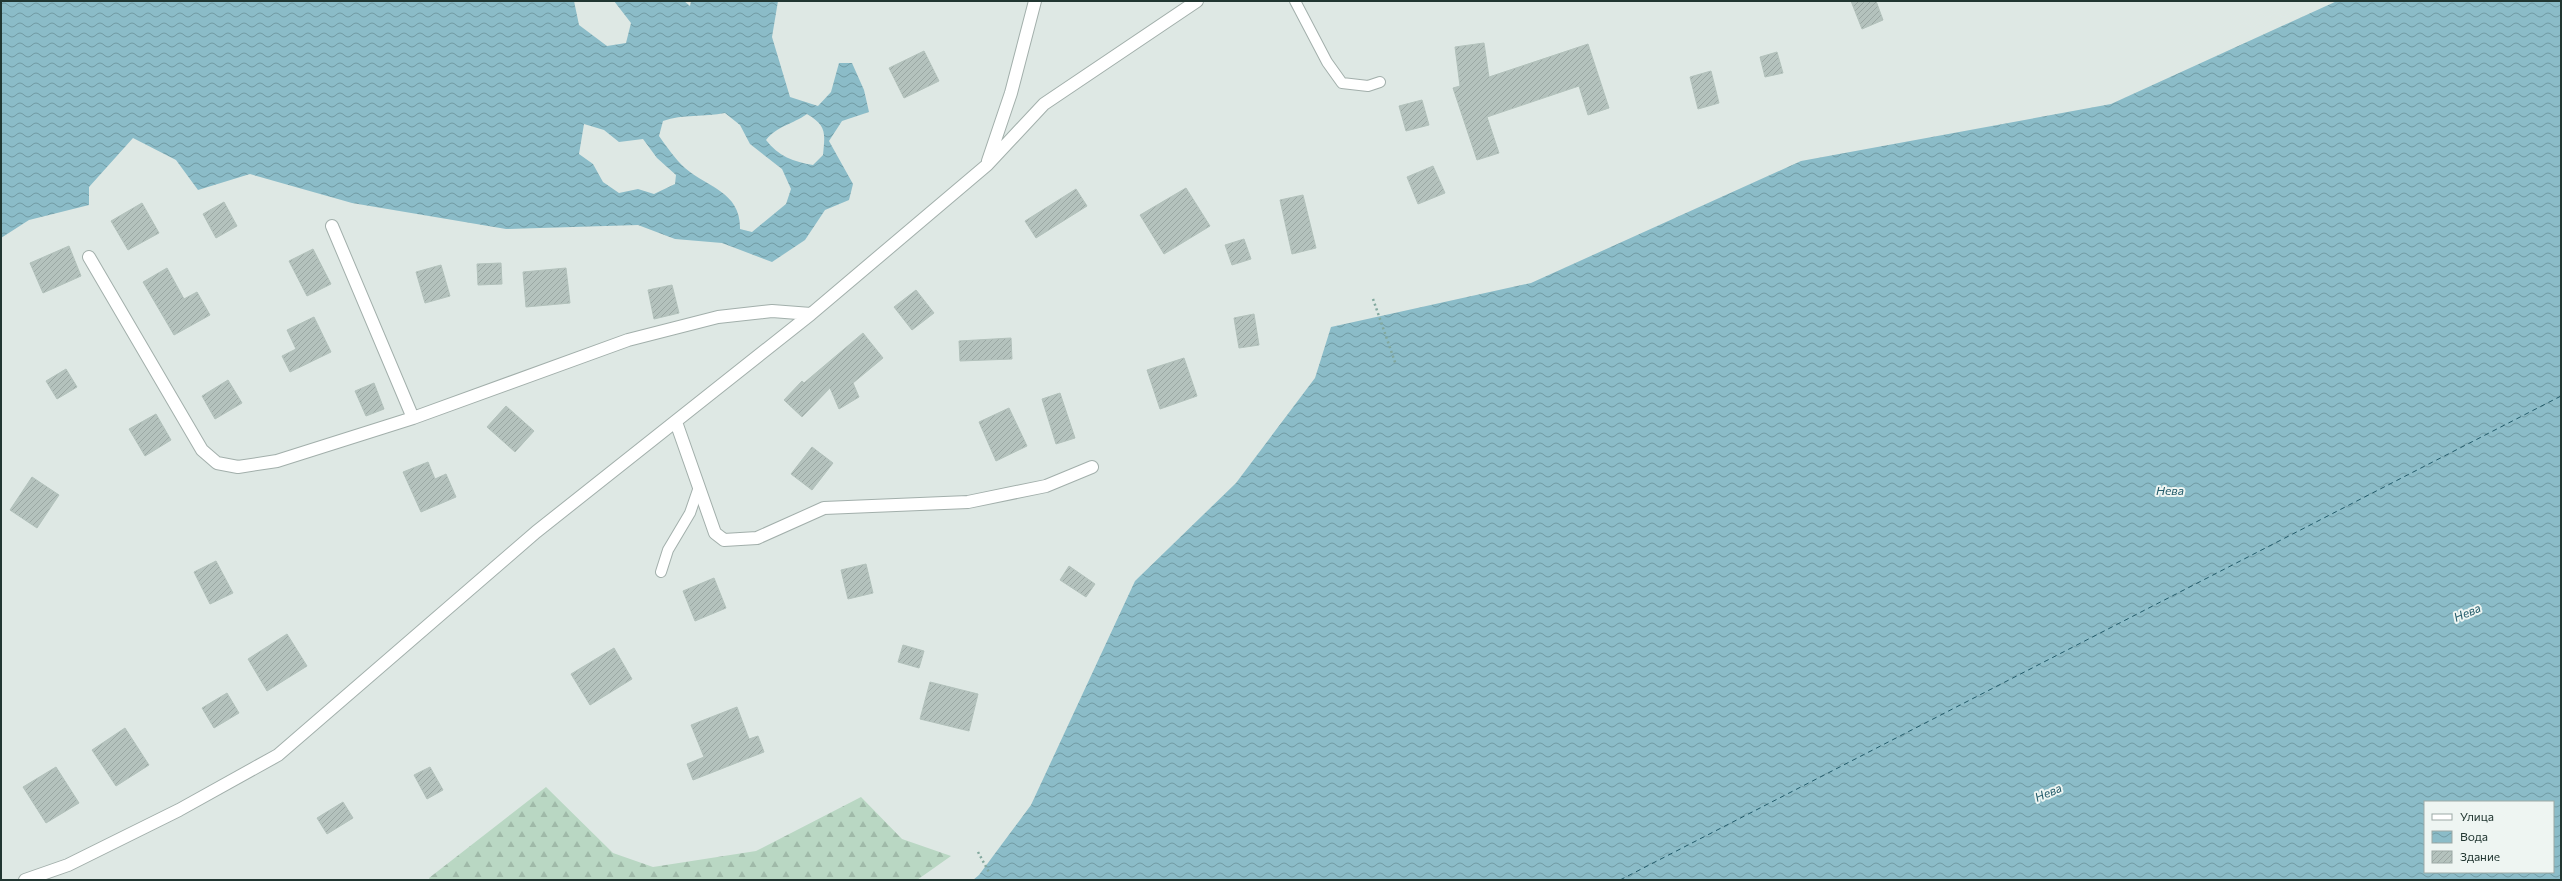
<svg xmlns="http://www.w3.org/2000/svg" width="2562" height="881" font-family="Commissioner,sans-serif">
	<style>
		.forest { fill: url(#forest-firs) }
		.water { fill: url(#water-waves); fill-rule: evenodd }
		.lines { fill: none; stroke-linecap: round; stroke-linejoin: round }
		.ferry { stroke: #235b6a; stroke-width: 1; stroke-dasharray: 5 4; stroke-linecap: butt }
		.building { fill: url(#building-hatch); stroke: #b2c1bb }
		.service-casing { stroke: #a2afab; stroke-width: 12 }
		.minor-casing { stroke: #a2afab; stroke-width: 14 }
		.path { stroke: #82a89e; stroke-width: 2.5; stroke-dasharray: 2 3; stroke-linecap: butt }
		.service { stroke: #fff; stroke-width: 10 }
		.minor { stroke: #fff; stroke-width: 12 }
		.labels { text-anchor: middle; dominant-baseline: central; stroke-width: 4; stroke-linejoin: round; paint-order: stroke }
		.water-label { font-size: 12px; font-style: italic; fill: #235b6a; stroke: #eef5f2 }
	</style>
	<defs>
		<pattern id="forest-firs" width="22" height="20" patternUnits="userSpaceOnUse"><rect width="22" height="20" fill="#b9d7c3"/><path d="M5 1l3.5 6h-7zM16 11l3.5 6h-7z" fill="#9fb9a8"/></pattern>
		<pattern id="water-waves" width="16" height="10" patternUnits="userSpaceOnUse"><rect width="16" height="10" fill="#8bbcc8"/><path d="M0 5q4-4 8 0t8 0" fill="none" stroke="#719aa3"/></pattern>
		<pattern id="building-hatch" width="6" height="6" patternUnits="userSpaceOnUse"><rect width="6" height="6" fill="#b4c2bd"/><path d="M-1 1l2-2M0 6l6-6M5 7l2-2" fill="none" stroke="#9aa7a3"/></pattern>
	</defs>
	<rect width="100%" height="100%" fill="#dee8e4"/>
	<path class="forest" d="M546,787L613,853L653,867L756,851L861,797L902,839L951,856L917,880H430L429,878Z"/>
	<path class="water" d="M1,1H574L579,25L607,46L626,43L631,23L614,1H684L690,6L691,1H778L772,37L790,97L818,106L831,92L839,63H852L864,90L869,112L842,121L829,141L853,184L849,200L825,210L805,240L772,262L722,243L675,239L638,225L506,229L352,203L250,174L198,190L176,160L133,138L89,187V205L29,220L1,238ZM725,113L740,125L750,144L782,169L791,189L786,204L752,232L740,229C741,192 708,188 685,168C675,159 667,147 659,136L663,121C683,114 704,117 725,113ZM807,114C827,126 825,133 823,155L813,165C794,162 778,156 766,140C777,126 793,124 807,114ZM584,124L604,130L619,142L643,139L657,158L676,175L675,184L654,194L638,189L619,193L603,182L593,164L579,154Z
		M2337,1H2561V880H973L979,875L1031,805L1135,581L1236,483L1315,378L1331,327L1531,283L1801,161L2111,104ZM2425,802H2553V872H2425Z"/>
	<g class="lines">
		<path class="ferry" d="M1620,880L2561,396"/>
	</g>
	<path class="building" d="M1851,1H1876L1883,20L1862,29Z
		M1484,43L1489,77L1588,44L1609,108L1588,115L1579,86L1487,117L1499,153L1477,160L1453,88L1460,86L1455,47Z
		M924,51L939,81L904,98L889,68Z
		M1777,52L1783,73L1765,77L1760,57Z
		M1711,71L1719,103L1698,109L1690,77Z
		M1422,100L1429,125L1406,131L1399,106Z
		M1433,166L1445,193L1418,204L1407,177Z
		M1186,188L1210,226L1164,254L1140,215Z
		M1076,189L1087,206L1036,238L1025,221Z
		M1303,195L1316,248L1292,254L1280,200Z
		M224,202L237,226L216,238L203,214Z
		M142,203L159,233L128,250L111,221Z
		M1244,239L1251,259L1232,265L1225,245Z
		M69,246L81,276L43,293L30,263Z
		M313,249L331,284L307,296L289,261Z
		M501,263L502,284L478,285L477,264Z
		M441,265L450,296L425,303L416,272Z
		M167,268L184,299L197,292L210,315L174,335L143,282Z
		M566,268L570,303L526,307L523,272Z
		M672,285L679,313L654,319L648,290Z
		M916,290L934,313L912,330L894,307Z
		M1254,314L1259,345L1239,348L1234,318Z
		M314,317L331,352L290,372L282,356L296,349L287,330Z
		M863,333L883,358L853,383L859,397L839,409L830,388L802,417L784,400L802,381L804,383Z
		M1011,338L1012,359L960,361L959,341Z
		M1184,358L1197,396L1160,409L1147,370Z
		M66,369L77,387L57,399L46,381Z
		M228,380L242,403L215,419L202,396Z
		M374,383L384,409L366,416L355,391Z
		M1060,393L1075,438L1056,444L1042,399Z
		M506,406L534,431L515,452L487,427Z
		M1009,408L1027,446L996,461L979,422Z
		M156,414L171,440L145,456L129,429Z
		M812,447L833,463L812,490L791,474Z
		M428,462L435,479L446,474L456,497L421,512L403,472Z
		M32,477L59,495L37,528L10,510Z
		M216,561L233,593L210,604L194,572Z
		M866,564L873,593L848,599L841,570Z
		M1069,566L1095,584L1086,597L1060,580Z
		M714,578L726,608L695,621L683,591Z
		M287,634L307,666L267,691L248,659Z
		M903,645L924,651L919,668L898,662Z
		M614,648L632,679L590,705L571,674Z
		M930,682L978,694L969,731L920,719Z
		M227,693L239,713L214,728L202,708Z
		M737,707L749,739L758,736L764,752L693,780L687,764L704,757L691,725Z
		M125,728L149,765L116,786L92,750Z
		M56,767L79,803L46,823L23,787Z
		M430,767L443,790L427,799L414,775Z
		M343,802L353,818L327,834L317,818Z"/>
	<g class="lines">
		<defs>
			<path id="service" d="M1295,1L1327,62L1342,83L1368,86L1380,82
				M661,572L668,550L690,513L699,487"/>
			<path id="minor" d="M988,161L1011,93L1035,1
				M332,226L413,418
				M89,257L202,450L217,463L238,467L277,461L413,418L628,340L718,317L772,311L811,314
				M676,422L715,533L724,540L757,538L824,508L968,502L1046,486L1092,467
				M25,880L68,865L179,810L278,755L536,532L811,314L987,165L1044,104L1197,1"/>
		</defs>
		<use href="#service" class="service-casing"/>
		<use href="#minor" class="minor-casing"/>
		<path class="path" d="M1373,299L1396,365
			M978,852L990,874"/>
		<use href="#service" class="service"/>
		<use href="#minor" class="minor"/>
	</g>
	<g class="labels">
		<g class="water-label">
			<text x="2170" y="490">Нева</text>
			<text transform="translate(2467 612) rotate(-23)">Нева</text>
			<text transform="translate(2048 792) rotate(-23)">Нева</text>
		</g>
	</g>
	<rect width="2562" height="881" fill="none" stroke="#213631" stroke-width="4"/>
	<rect x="2424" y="801" width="130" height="72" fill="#eef5f2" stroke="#9ca9a5"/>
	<rect x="2432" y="814" width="20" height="6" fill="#ffffff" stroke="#9ca9a5"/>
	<text x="2460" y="821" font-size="12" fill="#213631">Улица</text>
	<rect x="2432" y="831" width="20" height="12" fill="url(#water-waves)" stroke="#9ca9a5"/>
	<text x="2460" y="841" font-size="12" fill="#213631">Вода</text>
	<rect x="2432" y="851" width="20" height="12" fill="url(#building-hatch)" stroke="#9ca9a5"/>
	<text x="2460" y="861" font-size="12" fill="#213631">Здание</text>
</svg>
